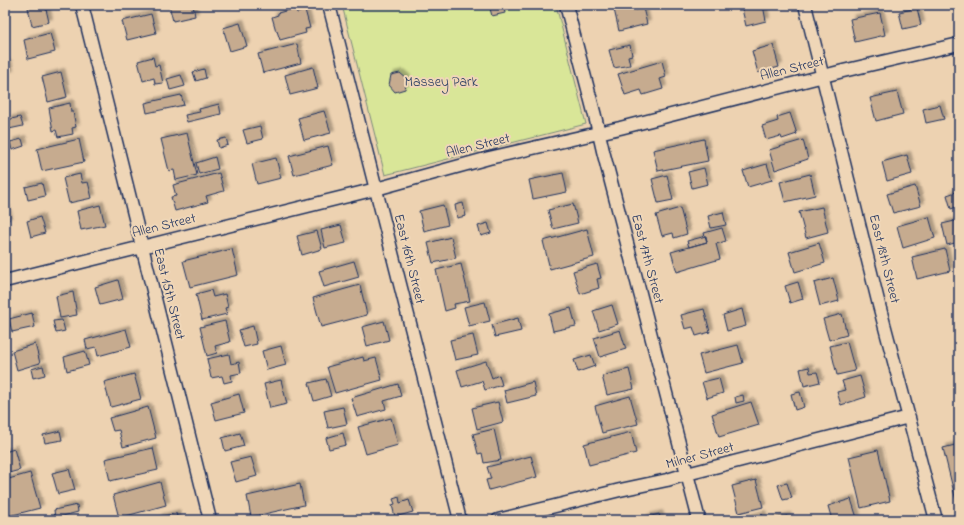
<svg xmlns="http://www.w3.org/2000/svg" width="964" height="525" font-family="'Indie Flower',sans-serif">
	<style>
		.green { fill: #d9e698; stroke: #7a8a7b }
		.building { fill: #c6ab8f; stroke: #1b2f5e; filter: url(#shadow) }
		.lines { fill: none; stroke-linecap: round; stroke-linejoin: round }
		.minor-casing { stroke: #1b2f5e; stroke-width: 15 }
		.minor { stroke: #efd6b7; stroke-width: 12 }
		.labels { text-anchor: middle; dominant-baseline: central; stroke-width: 4; stroke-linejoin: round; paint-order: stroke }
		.street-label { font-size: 14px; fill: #1b2f5e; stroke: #efd6b7 }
		.park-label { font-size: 14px; fill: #2e4164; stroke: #efd6b7 }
	</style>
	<defs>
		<filter id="shadow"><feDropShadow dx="3.5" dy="-3.5" stdDeviation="1" flood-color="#0004"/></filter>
	</defs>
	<rect width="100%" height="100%" fill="#edd2b1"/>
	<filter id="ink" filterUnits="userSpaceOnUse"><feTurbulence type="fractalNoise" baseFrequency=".025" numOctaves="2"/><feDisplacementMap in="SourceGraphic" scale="8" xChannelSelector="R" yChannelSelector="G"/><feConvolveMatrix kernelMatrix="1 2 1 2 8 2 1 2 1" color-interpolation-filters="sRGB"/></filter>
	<g filter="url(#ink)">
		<path class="green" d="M342,5H556L586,124L385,175Z"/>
		<path class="building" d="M41,5H45L49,22L32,26L28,8Z
			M169,5H193L195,16L173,21Z
			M489,5H503L505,13L492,16Z
			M613,5H635L636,10L643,8L647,24L619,31Z
			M763,5L766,21L746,26L742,9Z
			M954,5H959V11L956,12Z
			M296,8L297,13L305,10L310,28L305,29L306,33L280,40L277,31H276L272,17L278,15V13Z
			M917,8L921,25L903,29L899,12Z
			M880,13L885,35L855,42L850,19Z
			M151,14L156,33L127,40L122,21Z
			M240,23L247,46L230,51L223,28Z
			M50,33L55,52L28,59L24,40Z
			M297,44L301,63L263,73L258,54Z
			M630,45L632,55L628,56L630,65L614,68L609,50Z
			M773,45L779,67L758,73L752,51Z
			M153,57L155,66L159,65L163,83L155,84L154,78L143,81L138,61Z
			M662,61L666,77L660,79L663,89L643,95L641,90L625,95L618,74Z
			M5,64H8L10,74L5,75Z
			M313,67L318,88L290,95L285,75Z
			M204,69L206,78L196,81L193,72Z
			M61,72L67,97L48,102L42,77Z
			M400,73L407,79L405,89L395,92L389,85L391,75Z
			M181,75L185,86L170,90L167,79Z
			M897,92L903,114L876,121L870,98Z
			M181,95L184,105L147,113L145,103Z
			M70,103L71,112H73L76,127L72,128L73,134L58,137L56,130L53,131L49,108Z
			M219,104L221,114L187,122L185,115L200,112L199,109Z
			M940,105L944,119L926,123L923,109Z
			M324,111L331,133L304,140L298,118Z
			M790,113L797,134L782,139L781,136L766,140L762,126L778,121L777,117Z
			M20,117L23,126L9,129L7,120Z
			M260,126L263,139L247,143L243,130Z
			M187,133L197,175L176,180L174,170L169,171L161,139Z
			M226,138L228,145L219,148L217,140Z
			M22,139L24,146L12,150L10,142Z
			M79,139L84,162L42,171L37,149Z
			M704,139L708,161L658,171L653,150Z
			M803,140L808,159L775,170L769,150Z
			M328,146L333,165L294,175L289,156Z
			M907,155L912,174L887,181L882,162Z
			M215,157L218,169L199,174L196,163Z
			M276,158L281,178L257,184L252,164Z
			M767,164L772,180L748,187L743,171Z
			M704,168L708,184L692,188L688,172Z
			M219,173L224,191L206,196L208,202L175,211L171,197L176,196L173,185Z
			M563,173L567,192L533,199L529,180Z
			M80,174L82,183L88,182L92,198L69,203L63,178Z
			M810,174L815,195L785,202L780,182Z
			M667,175L673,200L658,203L652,179Z
			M42,183L45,196L28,200L25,187Z
			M915,186L921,206L893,213L887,194Z
			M959,191V206L951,209L947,195Z
			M463,203L466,216L457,218L455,205Z
			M573,204L578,223L553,229L548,210Z
			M100,205L105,225L81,230L77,211Z
			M443,205L448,225L424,231L419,211Z
			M5,207L9,220L5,222Z
			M822,207L828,232L806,238L799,212Z
			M680,208L687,234L674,238L673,233L662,236L656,215Z
			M723,212L726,225L711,228L708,216Z
			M40,217L45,233L31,237L27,221Z
			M929,217L935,238L903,248L897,226Z
			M959,220V242L947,245L942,224Z
			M488,223L491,233L481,236L478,226Z
			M341,225L346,243L325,248L321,230Z
			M722,228L726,241L716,244L720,259L677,272L671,252L707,242L704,233Z
			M587,229L594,257L550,269L543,241Z
			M317,231L322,249L302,255L297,236Z
			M706,236L707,242L689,247L687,241Z
			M451,237L456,258L433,263L428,243Z
			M819,243L825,263L795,272L789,252Z
			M232,249L238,275L190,287L183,261Z
			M945,249L950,271L917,279L912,257Z
			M354,261L359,277L324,287L319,271Z
			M461,264L470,301L454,304L455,308L445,311L436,270Z
			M597,264L601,278L597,279L599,288L580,294L573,271Z
			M833,278L839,301L820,306L814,283Z
			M118,280L123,299L100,305L95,287Z
			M798,282L803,299L790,303L785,286Z
			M360,285L367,315L321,327L313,298Z
			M211,290L213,297L225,294L228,307L225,308L227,314L202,320L196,294Z
			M73,292L77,315L60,318L56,296Z
			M485,302L490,321L469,326L464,307Z
			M612,305L618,324L599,330L593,311Z
			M571,308L576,326L553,331L549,314Z
			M704,309L710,332L696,336L693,327L685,329L681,315Z
			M742,309L746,326L727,331L723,315Z
			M32,313L35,327L12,332L9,319Z
			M842,314L847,335L829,340L823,319Z
			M518,318L521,331L495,337L492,325Z
			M62,320L65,331L56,333L53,321Z
			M225,321L230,342L215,346L217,353L207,356L200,327Z
			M384,321L389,340L367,346L362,327Z
			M253,326L257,344L244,347L239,330Z
			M126,329L131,347L98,356L96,347L87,349L85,340Z
			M620,330L626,349L600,357L594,338Z
			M473,335L478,355L455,360L450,340Z
			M847,342L855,371L837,375L830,346Z
			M35,344L40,363L17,370L12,351Z
			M738,345L743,363L704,373L699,355Z
			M281,346L286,365L267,370L262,351Z
			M85,351L89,365L67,371L64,357Z
			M229,354L231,364L239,362L241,373L231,375L232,381L224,383L222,376L211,378L207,359Z
			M591,355L595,366L578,372L574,360Z
			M363,357L364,361L376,358L382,380L335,393L327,367Z
			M486,361L492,378L499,375L502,385L485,390L482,381L462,387L457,370Z
			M43,366L45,375L33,378L31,369Z
			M809,367L810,373L817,372L820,382L804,386L800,369Z
			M629,369L634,389L607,395L602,376Z
			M134,374L141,399L111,407L104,382Z
			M860,376L866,397L841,405L837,392L845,390L842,381Z
			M719,378L723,393L707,398L702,382Z
			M326,379L331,396L314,401L309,383Z
			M281,380L287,404L270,408L264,384Z
			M533,382L536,396L507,403L504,390Z
			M398,384L401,396L384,401L386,409L357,417L351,398Z
			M800,392L804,407L795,410L791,394Z
			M239,394L244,413L216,420L211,402Z
			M743,395L744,401L736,403L735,397Z
			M630,396L638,424L602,433L595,406Z
			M498,402L503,422L477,429L472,408Z
			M751,402L759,425L719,437L712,414Z
			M148,407L156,438L123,447L119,430L113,431L109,418Z
			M343,407L347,424L328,428L324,411Z
			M391,418L398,445L366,454L358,427Z
			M494,429L501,460L484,463L482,453L478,454L473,434Z
			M60,431L62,440L45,443L43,435Z
			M631,432L636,453L589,465L584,444Z
			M240,433L244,446L225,451L222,438Z
			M343,433L346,445L329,449L326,438Z
			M959,444V513L943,448Z
			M153,448L158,470L110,481L105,459Z
			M14,449L20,470L5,474V452Z
			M878,450L890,501L861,508L849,457Z
			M531,456L537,477L489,490L486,480L491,479L487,467Z
			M251,457L257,476L236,482L230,462Z
			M69,469L75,490L58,494L52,473Z
			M30,473L40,508L9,516L5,503V480Z
			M756,480L763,507L739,513L732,486Z
			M160,482L166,505L119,518L113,495Z
			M787,483L792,498L783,500L778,485Z
			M300,484L304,505L251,517L247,496Z
			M399,497L400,503L409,500L413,512L395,517L392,505L395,504L393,499Z
			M851,499L857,518L851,520H832L828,506Z
			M77,505L78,512L55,518L54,510Z
			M176,513L178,520H159L158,518Z
			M659,514L661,520H645L644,518Z
			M762,514L764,520H743V519Z
			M787,516L788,520H770Z"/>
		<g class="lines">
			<defs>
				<path id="minor" d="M82,5L210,520
					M329,5L460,520
					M566,5L595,116L603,151L699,520
					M805,5L879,305L936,520
					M5,281L376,189L489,158L620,128L843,71L959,44
					M498,520L620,490L667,480L687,474L909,417"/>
			</defs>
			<use href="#minor" class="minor-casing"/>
			<use href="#minor" class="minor"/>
		</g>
	</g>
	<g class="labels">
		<g class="street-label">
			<text transform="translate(792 69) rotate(-14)">Allen Street</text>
			<text transform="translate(478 146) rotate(-14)">Allen Street</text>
			<text transform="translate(164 226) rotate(-14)">Allen Street</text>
			<text transform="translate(409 259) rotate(76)">East 16th Street</text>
			<text transform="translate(647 259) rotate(75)">East 17th Street</text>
			<text transform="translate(884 259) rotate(76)">East 18th Street</text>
			<text transform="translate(169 294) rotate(76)">East 15th Street</text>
			<text transform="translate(700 456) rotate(-15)">Milner Street</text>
		</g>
		<g class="park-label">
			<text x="441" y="82">Massey Park</text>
		</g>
	</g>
	<rect width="964" height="525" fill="none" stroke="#efd6b7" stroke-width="20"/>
	<rect x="10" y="10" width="944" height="505" fill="none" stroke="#1b2f5e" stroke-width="1.5" filter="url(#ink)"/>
</svg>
